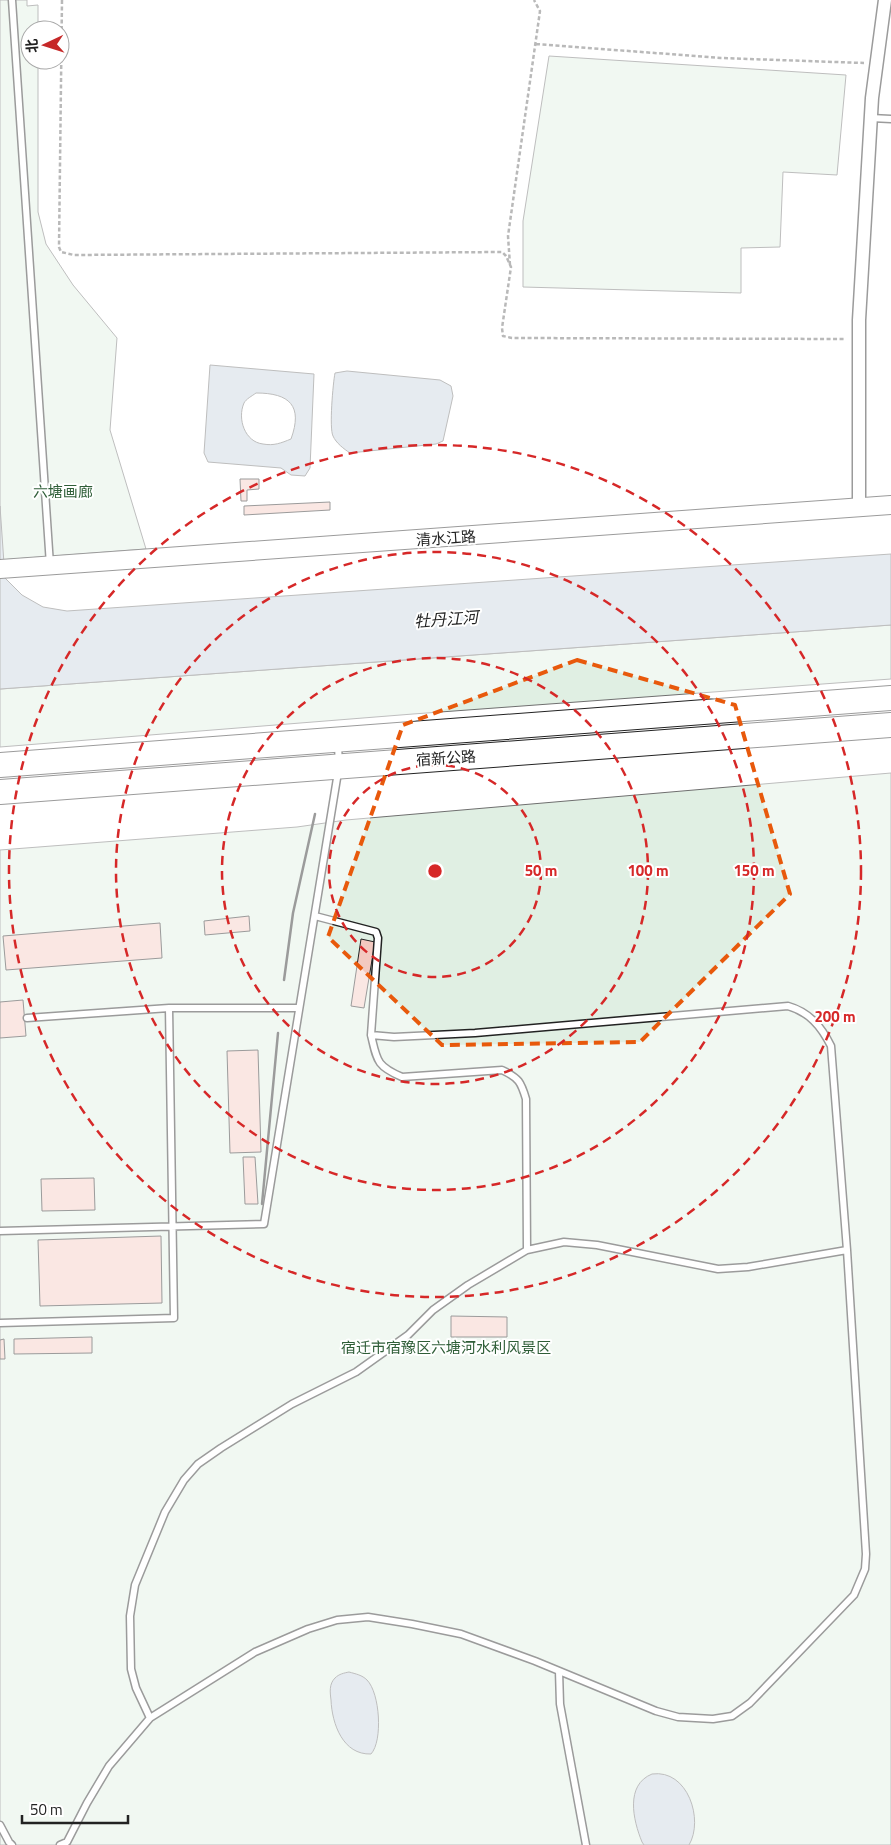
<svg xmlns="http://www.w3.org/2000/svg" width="891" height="1845" font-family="'Titillium Web','Noto Sans SC',sans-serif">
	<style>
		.green { fill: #e0efe3; stroke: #6f6f6f }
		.water { fill: #c7d3dd; stroke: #6f6f6f; fill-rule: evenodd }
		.building { fill: #f3c9c0; stroke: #222 }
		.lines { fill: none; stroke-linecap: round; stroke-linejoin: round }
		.lane-casing { stroke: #222; stroke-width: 9 }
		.street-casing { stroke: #222; stroke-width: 15 }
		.secondary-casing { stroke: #222; stroke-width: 20 }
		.highway-casing { stroke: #222; stroke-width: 26 }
		.path { stroke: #646464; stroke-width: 2.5; stroke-dasharray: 4 2.5; stroke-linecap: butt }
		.lane { stroke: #fff; stroke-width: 6 }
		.street { stroke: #fff; stroke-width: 12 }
		.secondary { stroke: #fff; stroke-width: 18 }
		.highway { stroke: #fff; stroke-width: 24 }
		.wall { stroke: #222; stroke-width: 2.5 }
		.marked { fill: none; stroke: #e8590c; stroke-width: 4; stroke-dasharray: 10 6; stroke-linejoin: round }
		.ring { fill: none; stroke: #d62828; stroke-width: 2.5; stroke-dasharray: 9 6 }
		.labels { text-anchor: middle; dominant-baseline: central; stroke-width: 4; stroke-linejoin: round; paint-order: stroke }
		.park-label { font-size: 15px; fill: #2f5e38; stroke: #fff }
		.street-label { font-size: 15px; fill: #222; stroke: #fff }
		.water-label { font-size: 16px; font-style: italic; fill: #222; stroke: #fff }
		.centre { fill: #d62828; stroke: #fff; stroke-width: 2.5 }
		.ring-label { font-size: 15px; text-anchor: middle; font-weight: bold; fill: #d62828; stroke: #fff; stroke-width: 4; stroke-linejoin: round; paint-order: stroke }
	</style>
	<rect width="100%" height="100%" fill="#fff"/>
	<path class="green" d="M0,0H27V6L38,5V30H30V60H38V212L46,244L73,285L117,338L110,430L146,549L0,560Z
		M549,56L846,75L837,175L783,172L780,247L741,248V293L523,287V221Z
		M891,625V679L413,714L0,747V689Z
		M891,773V1845H0V850L297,827L346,820Z"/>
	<path class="water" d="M210,365L314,374L310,468L305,476L291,475L281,468L208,462L204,453ZM256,393C290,393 303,406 291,439C281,443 274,446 263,444C245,442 237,419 244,403C246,399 252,396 256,393Z
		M347,371L440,380L451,386L453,396L443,441L436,444L350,453C344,449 336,443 333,436C329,428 333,383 335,373Z
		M0,506L5,578L22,595L43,607L67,611L891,554V625L0,689Z
		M349,1672C356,1674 362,1675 367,1680C380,1693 383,1741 371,1754C343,1755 332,1724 331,1700C330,1692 329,1684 335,1678C339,1674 344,1673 349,1672Z
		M652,1774C688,1769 704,1820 689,1845H644L642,1842C633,1820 625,1785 652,1774Z"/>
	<path class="building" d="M240,479H259V489L247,490V501H241Z
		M330,502V510L244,515V506Z
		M249,916L250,931L205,935L204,921Z
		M160,923L162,958L6,970L3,936Z
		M361,939L375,942L364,1008L351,1006Z
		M23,1000L26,1036L0,1038V1002Z
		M258,1050L261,1152L230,1153L227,1051Z
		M243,1157H255L258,1204H245Z
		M94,1178L95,1210L42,1211L41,1179Z
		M161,1236L162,1303L40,1306L38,1240Z
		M451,1316L507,1317V1337H451Z
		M92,1337V1353L14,1354V1339Z
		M4,1339L5,1359H0V1340Z"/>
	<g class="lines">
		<defs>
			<path id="lane" d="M12,0L50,565
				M871,118L891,119
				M27,1018L169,1008
				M371,1035C377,1060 376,1066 402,1077L502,1070C519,1078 521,1082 526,1099L527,1250
				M0,1231L264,1224L339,766L338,745
				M0,1323L174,1318L169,1008H299
				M559,1671L560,1704L586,1845
				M150,1718L136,1688L131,1669L130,1616L135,1585L165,1512L184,1480L198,1464L221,1448L292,1404L356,1372L408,1335L433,1310L468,1285L527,1250L564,1242L597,1245L718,1269L748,1267L847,1250
				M0,1825L9,1842L12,1845
				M60,1845L67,1842L87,1803L109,1766L150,1718L255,1652L308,1629L337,1620L368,1617L412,1624L461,1634L535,1661L656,1711L678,1717L713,1719L732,1716L750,1703L854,1595L865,1569L866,1554L847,1250L831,1046C821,1026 809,1012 788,1006L475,1033L394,1037L371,1035L378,938L376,932L315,916"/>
			<path id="street" d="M859,507V320L872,98L885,0"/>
			<path id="secondary" d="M0,569L891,505"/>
			<path id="highway" d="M0,765L891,698
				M0,792L891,725"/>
		</defs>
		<use href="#lane" class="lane-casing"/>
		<use href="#street" class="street-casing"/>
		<use href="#secondary" class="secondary-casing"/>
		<use href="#highway" class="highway-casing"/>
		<path class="path" d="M62,0L59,247L61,252L74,255L502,252L506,256L511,267L502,328L503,336L512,338L846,339
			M536,44L721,58L864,63
			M510,265L508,236L540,11L534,0"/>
		<use href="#lane" class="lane"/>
		<use href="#street" class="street"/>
		<use href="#secondary" class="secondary"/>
		<use href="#highway" class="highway"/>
		<path class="wall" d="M284,980L293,913L315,814
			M262,1204L278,1033"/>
	</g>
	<path d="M0 0H891V1845H0ZM577,660L735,705L790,894L640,1042L442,1045L328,937L403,725Z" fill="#fff" fill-opacity=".55" fill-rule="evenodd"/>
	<path class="marked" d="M577,660L735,705L790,894L640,1042L442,1045L328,937L403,725Z"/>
	<g class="ring">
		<circle cx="435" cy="871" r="106"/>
		<circle cx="435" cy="871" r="213"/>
		<circle cx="435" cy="871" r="319"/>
		<circle cx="435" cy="871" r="426"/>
	</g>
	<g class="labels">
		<g class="park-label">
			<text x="63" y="491">六塘画廊</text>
			<text x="446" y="1347">宿迁市宿豫区六塘河水利风景区</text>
		</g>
		<g class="street-label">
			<text transform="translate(446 538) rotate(-4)">清水江路</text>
			<text transform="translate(446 758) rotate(-4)">宿新公路</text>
		</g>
		<g class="water-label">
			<text transform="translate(446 619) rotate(-4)">牡丹江河</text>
		</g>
	</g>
	<circle cx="435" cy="871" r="8" class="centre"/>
	<g class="ring-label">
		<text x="541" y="876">50 m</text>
		<text x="648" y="876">100 m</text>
		<text x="754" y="876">150 m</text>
		<text x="835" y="1022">200 m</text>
	</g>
	<g transform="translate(45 45) rotate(266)"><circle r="24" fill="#ffffff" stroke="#a7a7a7"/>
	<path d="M0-4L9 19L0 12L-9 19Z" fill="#c62828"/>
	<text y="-8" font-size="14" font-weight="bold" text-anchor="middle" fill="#222222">北</text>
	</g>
	<path d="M22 1815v8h106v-8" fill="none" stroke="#222222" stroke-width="2.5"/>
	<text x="30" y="1815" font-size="15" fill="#222222" stroke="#ffffff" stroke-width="4" paint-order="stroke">50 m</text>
</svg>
